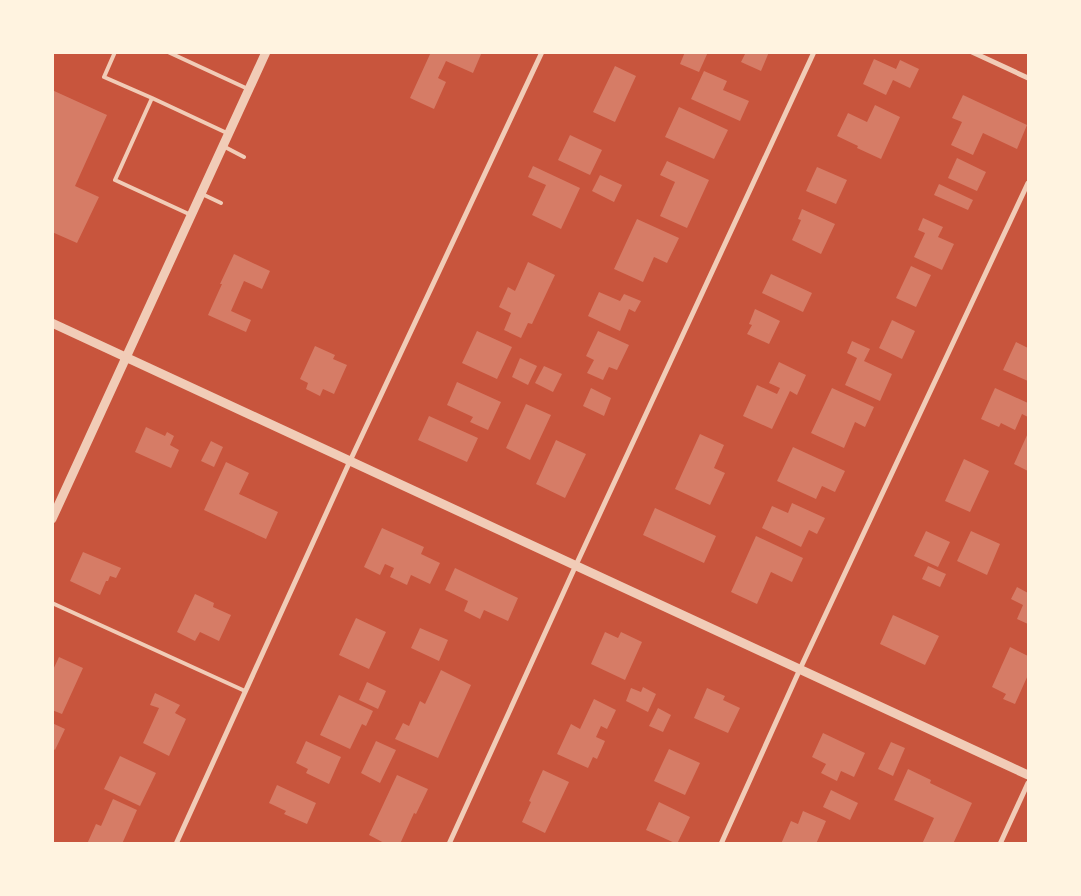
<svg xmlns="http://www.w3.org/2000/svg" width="1081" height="896" font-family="'Source Serif 4',serif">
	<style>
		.building { fill: #d67c66 }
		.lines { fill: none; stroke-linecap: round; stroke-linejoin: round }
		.service { stroke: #f1ccb7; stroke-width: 4 }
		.minor { stroke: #f1ccb7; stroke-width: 5 }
		.tertiary { stroke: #f1ccb7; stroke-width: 9 }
	</style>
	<rect width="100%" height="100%" fill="#c8553d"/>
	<path class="building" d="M431,52H482L473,73L446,61L438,78L446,82L434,109L410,98Z
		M685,52H708L699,72L680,64Z
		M746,52H769L761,71L741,62Z
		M874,59L896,69L900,60L919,69L910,88L893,80L886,95L863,84Z
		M615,66L636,76L615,122L593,112Z
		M704,71L727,81L723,90L749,101L740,121L691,99Z
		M52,90L107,115L75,186L99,197L77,243L52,232Z
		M963,95L1027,125L1017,149L983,133L973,155L951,145L962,122L952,118Z
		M875,105L900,117L881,159L857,148L858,146L837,136L848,113L867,122Z
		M679,107L728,130L714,159L665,137Z
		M570,135L602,150L590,175L558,160Z
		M957,158L986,172L977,191L948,178Z
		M667,161L709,180L687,228L660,216L675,182L660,175Z
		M533,166L580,188L561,229L532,215L546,185L528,177Z
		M817,167L847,180L836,204L806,191Z
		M600,175L622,185L614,202L592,191Z
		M939,184L973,200L968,210L934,195Z
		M802,209L835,224L821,254L792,240L801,220L798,219Z
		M923,218L943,227L938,237L954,244L942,270L914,257L925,233L918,230Z
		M637,219L679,238L667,263L654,257L643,282L614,269Z
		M234,254L270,271L262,289L244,281L231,311L251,320L246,332L208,315L222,284H220Z
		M528,262L555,275L532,324L528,323L521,338L504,330L511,313L499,307L508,287L515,291Z
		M911,266L931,275L916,307L896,298Z
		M771,274L812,293L803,312L762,293Z
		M599,292L620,301L624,294L641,301L635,312L629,309L620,331L588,316Z
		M755,309L780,321L769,344L747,334L752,325L749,324Z
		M892,320L915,331L902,359L879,348Z
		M477,331L512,347L497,379L462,363Z
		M598,331L629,345L617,370L609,367L603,380L587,373L594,360L586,356Z
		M852,341L870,349L864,361L892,374L880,401L845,385L857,358L847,353Z
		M1016,342L1028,348V381L1003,370Z
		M315,346L335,355L333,359L347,365L334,394L323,389L320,396L306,389L308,383L300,379Z
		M520,358L537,366L528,385L512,377Z
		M779,362L806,375L797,395L790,391L772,429L743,416L757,385L777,394L780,388L769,383Z
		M544,366L562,374L553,392L535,383Z
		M457,382L501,402L488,430L470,422L473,417L447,405Z
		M591,388L611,398L604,416L583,406Z
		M832,388L874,407L865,427L855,422L844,448L811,433Z
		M995,388L1028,403V417L1022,414L1015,430L1001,423L999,427L981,419Z
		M526,404L551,415L530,460L506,448Z
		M429,416L478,438L467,462L418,440Z
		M146,427L165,436L167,432L174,436L170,445L179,450L171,468L135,452Z
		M1028,433V471L1014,464Z
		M700,434L724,445L714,468L725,473L710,505L675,489Z
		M556,440L586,454L565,498L536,484Z
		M211,441L223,447L214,467L201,461Z
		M793,447L845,471L835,492L822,486L816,499L777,481Z
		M964,459L989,471L970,512L945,501Z
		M226,462L249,473L239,494L278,512L266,539L204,510Z
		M792,503L825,518L817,534L809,530L801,547L762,528L772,506L788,513Z
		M655,508L716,536L704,563L643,535Z
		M382,528L424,547L421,554L440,563L430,584L411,575L407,585L390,577L394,568L385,564L380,575L364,567Z
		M926,531L950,542L938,567L914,556Z
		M971,531L1000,544L987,575L957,561Z
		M756,536L803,558L792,582L771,572L757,604L731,592Z
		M83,552L121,568L116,578L110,576L108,581H106L100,595L70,581Z
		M928,566L946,574L940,587L922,579Z
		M455,568L518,598L508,621L484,610L480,619L464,611L468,601L445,590Z
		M1017,587L1028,593V624L1017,619L1023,605L1011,599Z
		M195,594L214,603L213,607L231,615L219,641L200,632L195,641L177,632Z
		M893,615L939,636L925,665L880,644Z
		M356,618L386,632L369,669L339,655Z
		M420,628L448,640L439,661L411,648Z
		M605,632L618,638L621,632L642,642L625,680L591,664Z
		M1010,647L1028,656V675L1015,704L1003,699L1006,694L992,687Z
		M59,657L83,668L62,714L52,710V672Z
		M441,670L471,685L438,758L395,739L403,723L409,726L420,701L425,704Z
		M367,682L386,691L378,709L359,700Z
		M643,687L656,694L648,712L626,701L631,688L641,692Z
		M707,688L725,696L723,700L740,708L728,733L694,718Z
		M155,693L180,705L175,713L186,719L169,756L143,743L159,708L150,705Z
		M339,695L373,711L366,726L362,724L350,749L320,735Z
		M594,699L616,710L607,729L601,726L596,737L605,741L597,759L593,757L588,768L557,754L571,724L580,729Z
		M658,708L671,715L663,732L649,726Z
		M52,723L65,729L55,750L52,748Z
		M823,733L865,753L854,777L841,771L837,781L821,773L826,764L812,757Z
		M306,741L341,757L329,784L306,773L308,769L296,763Z
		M376,741L396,750L380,783L361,773Z
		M891,742L905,748L893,776L878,769Z
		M669,749L700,763L685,795L654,781Z
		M120,756L156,773L140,806L104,789Z
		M908,769L931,780L930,783L972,803L953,844H922L934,818L894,800Z
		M543,770L569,782L545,833L522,822L531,802L529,801Z
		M397,775L428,789L416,814L414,813L400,844H386L369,835Z
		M277,785L316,803L307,824L284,814L286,811L269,803Z
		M831,790L858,803L850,820L823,807Z
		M113,799L137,810L122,844H87L96,824L101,826Z
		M659,802L690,817L677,844L646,830Z
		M803,811L826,821L816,844H781L791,821L798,824Z"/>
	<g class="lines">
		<path class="service" d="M115,52L104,77L152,98L115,180L191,215
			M168,52L248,89
			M152,98L229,134
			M223,146L244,157
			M202,194L221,203
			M52,603L245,691"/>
		<path class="minor" d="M972,52L1028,78
			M176,844L350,461L542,52
			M449,844L576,565L814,52
			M721,844L800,669L1028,183
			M1000,844L1028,783"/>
		<path class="tertiary" d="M52,323L1028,775
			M52,519L266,52"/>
	</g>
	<rect width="1081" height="896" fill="none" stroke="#fff3e0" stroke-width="108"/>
</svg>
